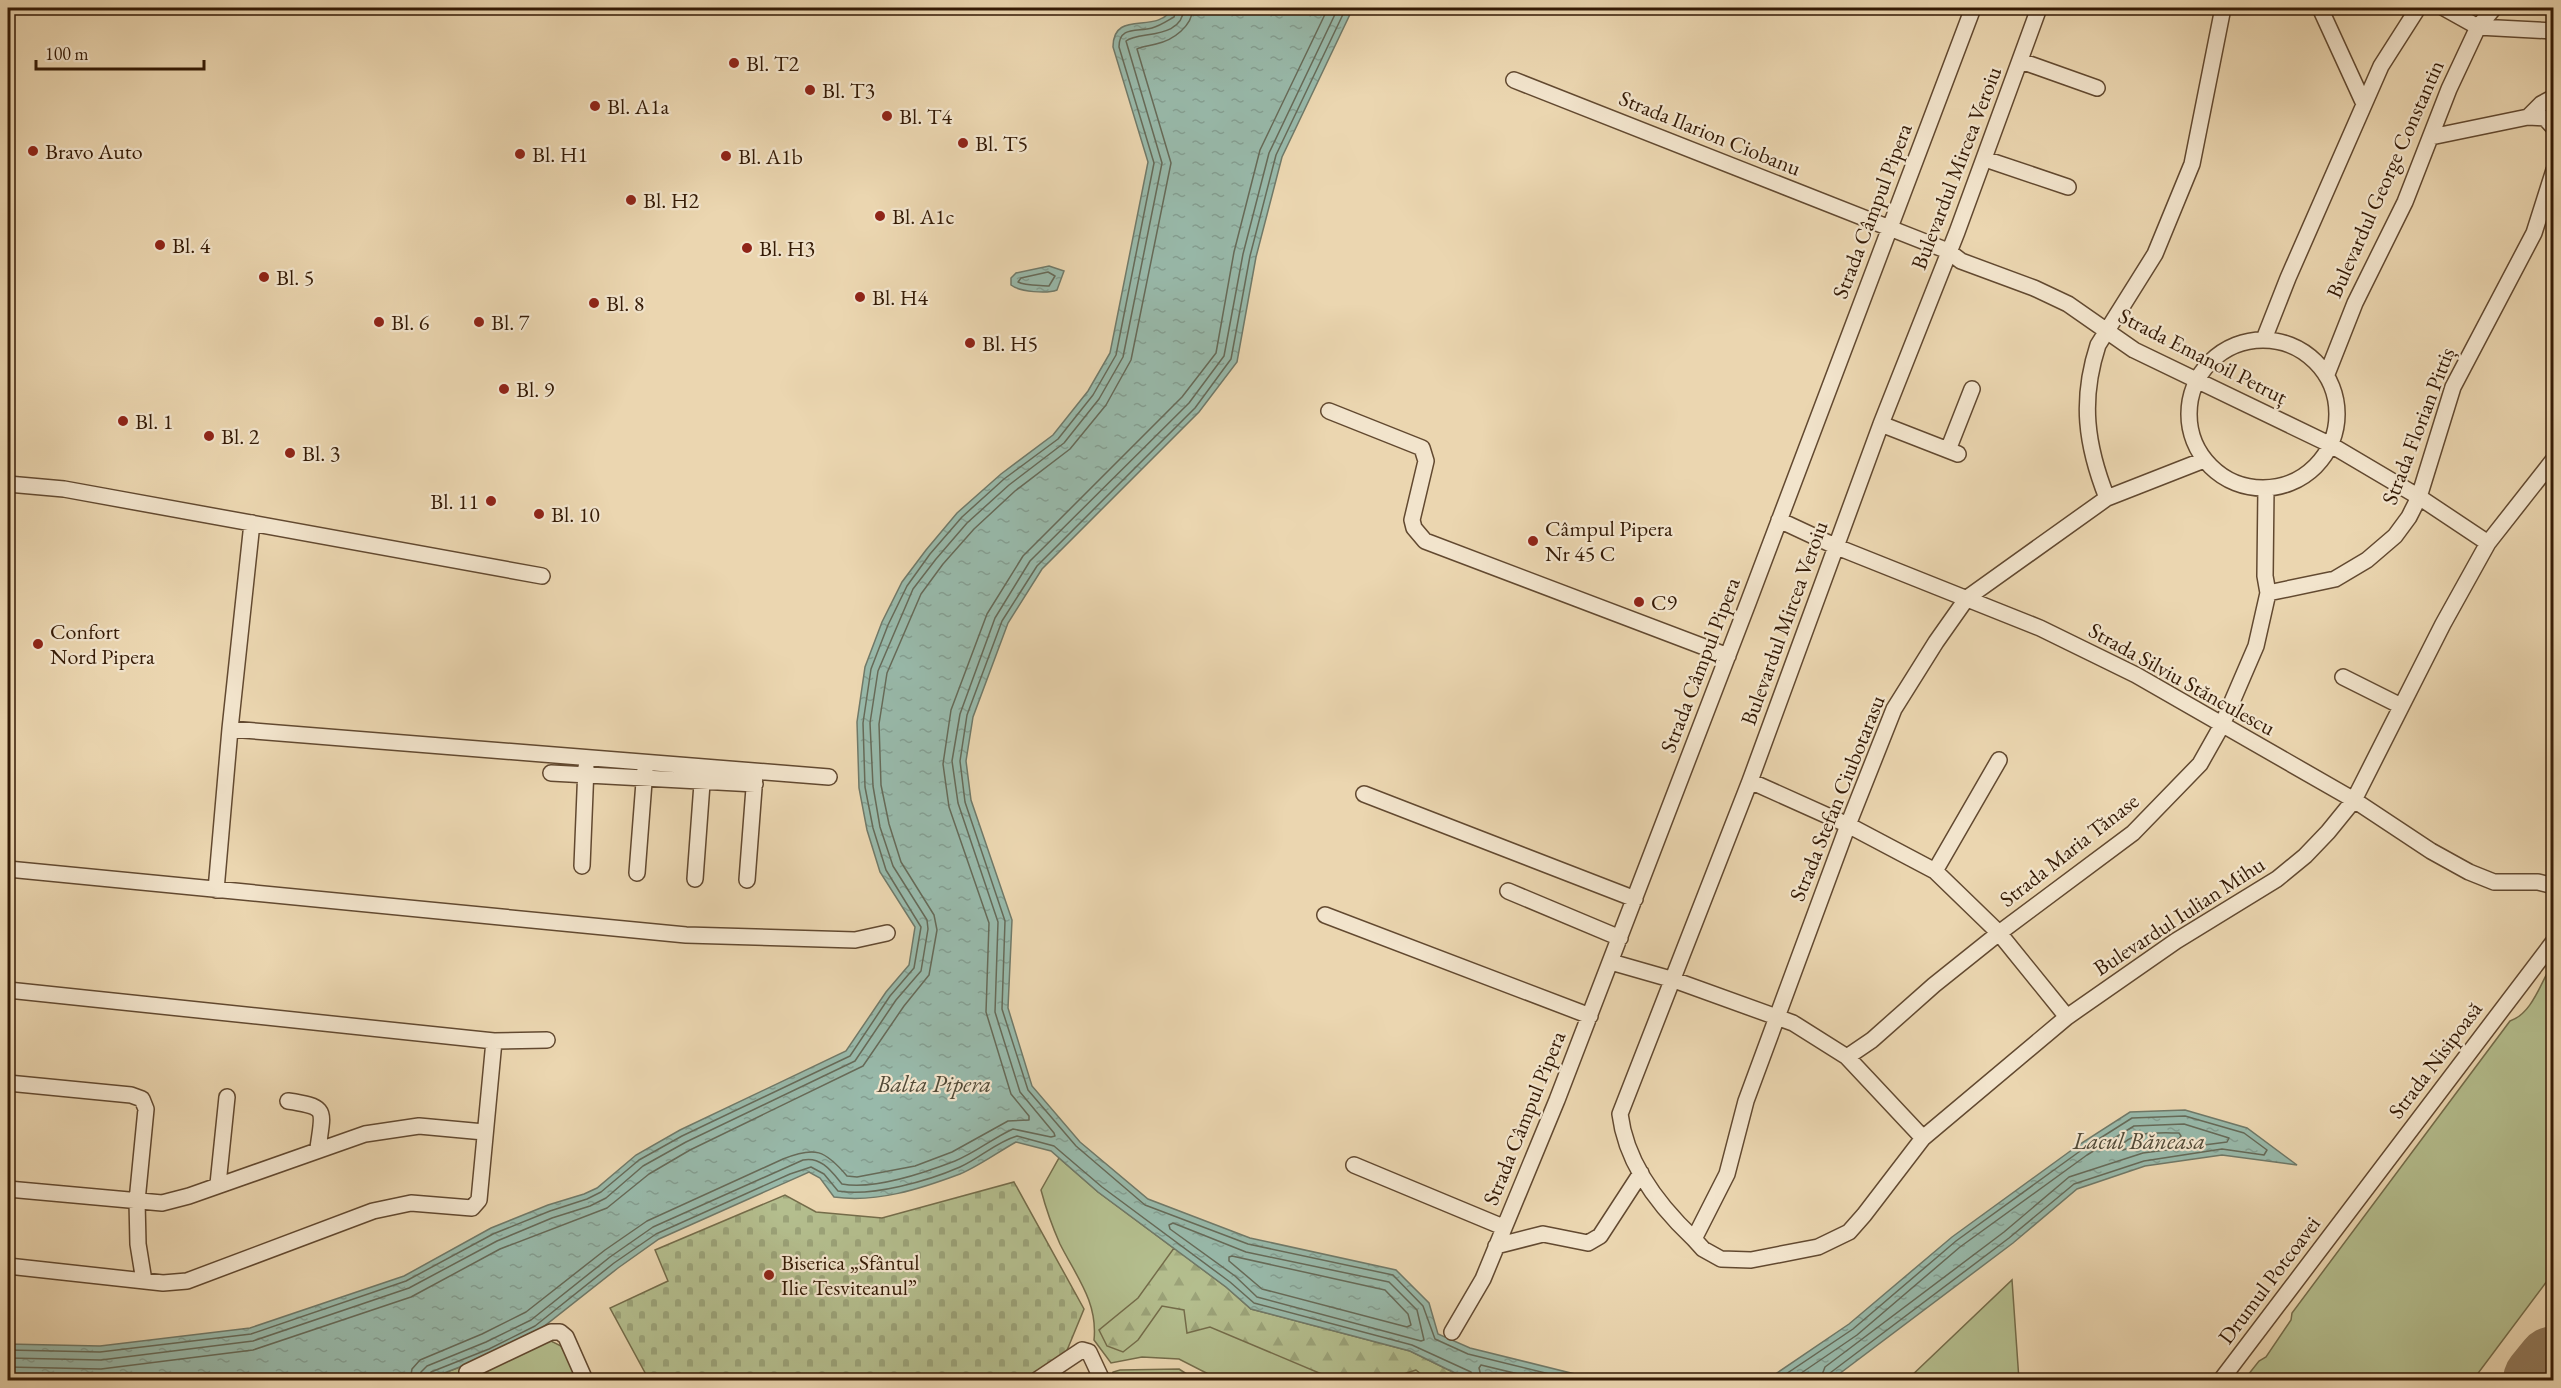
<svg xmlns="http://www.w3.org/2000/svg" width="2561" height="1388" font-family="'EB Garamond',serif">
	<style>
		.grass { fill: #b4be8e; stroke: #746c4a; stroke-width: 1.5 }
		.forest { fill: url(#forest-firs); stroke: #746c4a; stroke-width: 1.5 }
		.cemetery { fill: url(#cemetery-stones); stroke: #746c4a; stroke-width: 1.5 }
		.water { fill: url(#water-ripples); stroke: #707968; stroke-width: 1.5 }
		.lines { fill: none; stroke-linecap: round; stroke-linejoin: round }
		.shore { stroke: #666a58; stroke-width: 1.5 }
		.runway { stroke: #90785a; stroke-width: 76 }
		.minor-casing { stroke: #624930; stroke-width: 18 }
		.minor { stroke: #f2e4cc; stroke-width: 15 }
		.poi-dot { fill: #8f2418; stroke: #f2e4cc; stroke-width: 2 }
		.labels { text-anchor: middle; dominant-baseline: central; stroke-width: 4.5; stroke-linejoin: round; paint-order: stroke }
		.poi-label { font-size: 22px; fill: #341a05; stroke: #f2e4cc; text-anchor: start }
		.street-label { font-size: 22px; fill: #341a05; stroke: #f2e4cc }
		.water-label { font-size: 24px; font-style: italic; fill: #524a37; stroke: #f2e4cc }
	</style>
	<defs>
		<pattern id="forest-firs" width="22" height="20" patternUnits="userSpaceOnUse" patternTransform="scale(1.5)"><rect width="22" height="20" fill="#b4be8e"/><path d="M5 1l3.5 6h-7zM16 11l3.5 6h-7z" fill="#9ba379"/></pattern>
		<pattern id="cemetery-stones" width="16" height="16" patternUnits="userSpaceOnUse" patternTransform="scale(1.5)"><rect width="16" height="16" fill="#b4be8e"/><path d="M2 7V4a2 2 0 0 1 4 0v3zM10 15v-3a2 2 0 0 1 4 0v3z" fill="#9ba379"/></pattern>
		<pattern id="water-ripples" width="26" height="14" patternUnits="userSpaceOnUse" patternTransform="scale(1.5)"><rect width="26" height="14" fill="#98b9aa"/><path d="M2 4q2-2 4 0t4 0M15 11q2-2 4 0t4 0" fill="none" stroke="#849e91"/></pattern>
	</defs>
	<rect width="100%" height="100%" fill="#ebd6b0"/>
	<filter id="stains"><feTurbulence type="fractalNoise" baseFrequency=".00333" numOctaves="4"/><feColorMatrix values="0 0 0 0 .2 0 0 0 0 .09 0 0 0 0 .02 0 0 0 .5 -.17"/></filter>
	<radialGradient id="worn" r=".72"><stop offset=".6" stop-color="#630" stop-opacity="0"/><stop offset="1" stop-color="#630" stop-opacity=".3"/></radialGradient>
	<path class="grass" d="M2553,963V1273L2473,1380H2244L2259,1361L2266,1357L2291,1320L2292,1313L2510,1021C2533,1013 2541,981 2553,963Z
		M1059,1158L1098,1192L1226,1287L1476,1380H1220L1179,1359L1142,1357L1111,1363L1094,1340C1098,1302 1076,1276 1060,1244C1052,1226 1046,1209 1041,1190Z
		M2012,1280L2019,1380H1907Z
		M522,1339L531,1350L547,1339L561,1346L579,1380H426L491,1355Z
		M1179,1369L1196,1380H1110L1113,1372L1120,1370Z"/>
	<path class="forest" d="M1174,1248L1226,1287L1251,1309L1410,1351L1457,1374L1476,1380H1428L1416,1370C1387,1380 1361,1385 1331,1378L1210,1327L1187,1333L1184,1310L1162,1306L1138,1340L1123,1352L1107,1346L1099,1330L1138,1298Z"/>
	<path class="cemetery" d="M1014,1182L1084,1309L1063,1360L1031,1380H649L610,1308L668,1281L655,1250L785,1195L816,1212L882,1218Z"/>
	<path class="water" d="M1172,8H1353L1282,157L1256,257L1237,362L1199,412L1042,569L1008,623L973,717L966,761L971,800L1012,920L1008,1008L1032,1086L1080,1142L1148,1199L1250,1238L1396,1270L1429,1303L1438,1334L1470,1348L1599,1380H1476L1457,1374L1410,1351L1251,1309L1226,1287L1098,1192L1051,1151L1016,1142C998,1152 979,1166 960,1174C920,1189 877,1203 834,1197L820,1178L809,1172L659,1239L618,1268L538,1331L491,1355L426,1380H8V1344L100,1346L250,1328L404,1276L491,1228L548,1205L584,1194L597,1188L636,1155L680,1130L846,1051L886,992L909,965L915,927L880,872L867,830L859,788L857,722L865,667L882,622L902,582L926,550L957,513L1001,474L1053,435L1088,391L1110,353L1148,162L1113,47C1113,8 1158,36 1172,8Z
		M1049,266L1064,271L1057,290C1047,294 1020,292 1011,285V278L1016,273Z
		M2185,1110L2247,1128L2297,1165L2222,1155L2145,1166L2077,1189L2013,1243L1831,1380H1761L1771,1377L1849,1324L1952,1237L2080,1144L2130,1112Z"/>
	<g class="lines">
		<path class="shore" d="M1346,8L1276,155L1250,256L1231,359L1195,408L1037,566L1002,621L967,715L960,761L965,802L1005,921L1002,1009L1028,1090L1076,1146L1145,1205L1248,1244L1393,1275L1423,1306L1435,1339L1468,1354L1574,1380
			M1048,272L1055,276L1049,286C1041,285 1025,286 1018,282L1021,278Z
			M2179,1133L2181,1136L2179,1139L2141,1144L2123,1150L2119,1148C2131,1130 2160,1133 2179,1133Z
			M1173,1223L1246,1252L1389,1282L1417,1310L1424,1340L1421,1341L1257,1297L1235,1276L1170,1229L1169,1225Z
			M1232,1256L1385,1290L1408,1314L1411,1325L1407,1327L1262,1289L1229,1261V1257Z
			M8,1350L100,1352L251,1334L406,1281L493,1234L550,1211L587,1199L601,1192L639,1160L682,1136L850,1056L890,996L914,968L921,927L886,870L873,828L865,787L863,723L871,669L888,625L907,586L930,554L962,517L1004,479L1058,439L1093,395L1116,355L1154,163L1119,47C1119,26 1137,32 1152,28C1160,26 1167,21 1174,17L1177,8
			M8,1358L101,1360L253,1341L409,1288L497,1241L552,1218L590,1206L606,1198L643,1166L686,1142L855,1061L896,1000L921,971L928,929L927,920L893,866L880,827L873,786L870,723L878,671L913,589L936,559L967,523L1009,485L1064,443L1099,399L1123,357L1162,163L1126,41C1139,31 1182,40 1184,8
			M8,1367L101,1369L253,1350L411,1297L500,1249L607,1208L649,1174L690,1150L863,1066L904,1006L929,975L937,930L934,915L901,862L889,824L881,785L879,724L887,673L921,594L943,564L974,529L1015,491L1070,449L1106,405L1131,360L1171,163L1137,49C1143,46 1150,46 1156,44C1174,40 1192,26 1193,8
			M410,1380L412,1369L420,1360L482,1334L526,1312L605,1250L647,1221L783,1159C815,1146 825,1150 847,1176L857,1177L915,1166L952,1152L1008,1121L1029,1120V1116L1011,1094L986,1012L989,923L949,807L943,764L951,710L987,614L1023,556L1182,397L1216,353L1234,252L1260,150L1328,8
			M419,1380L421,1372L427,1366L486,1342L531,1320L610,1257L653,1227L803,1160C821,1156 832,1172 842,1184C875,1190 924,1173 955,1161C975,1153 993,1138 1013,1129L1051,1137L1055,1136L1054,1133L1020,1092L995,1012L998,922L958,803L952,761L960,714L995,618L1030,561L1189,403L1224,356L1243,254L1269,153L1338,8
			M427,1380L431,1372L489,1349L535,1326L614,1263L656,1234L790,1174L811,1167L824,1174L838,1191C872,1197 928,1181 960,1167C979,1159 996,1142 1017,1136L1054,1146L1102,1187L1230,1282L1254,1303L1412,1345L1471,1372L1475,1380
			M1482,1380L1479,1368L1481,1365L1543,1380
			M1777,1380L1853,1329L1956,1241L2083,1149L2132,1118L2185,1116L2244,1133L2267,1150L2264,1155L2222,1149L2144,1161L2074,1184L2009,1238L1830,1373L1828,1380
			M1791,1380L1857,1335L1960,1247L2087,1155L2134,1126L2184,1124L2229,1138L2227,1142L2143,1153L2069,1177L2004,1232L1825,1367L1820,1380"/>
		<path class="runway" d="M2541,1380L2554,1364"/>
		<defs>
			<path id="minor" d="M2320,8L2364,104
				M2444,8L2478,27L2554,31
				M2021,61L2097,88
				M1514,80L1948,251L1961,261L2034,288L2068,304L2134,350L2331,445L2419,497L2488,543
				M2528,117L2545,118L2554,128
				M2431,137L2528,117L2541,104L2554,97
				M1985,159L2068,187
				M2264,339L2288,278L2381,66L2418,8
				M2189 414a74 74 0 1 1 148 0a74 74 0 1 1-148 0Z
				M2327,374L2355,303L2405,202L2449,89L2478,27L2494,8
				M1329,411L1422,448L1426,461L1412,520L1414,528L1425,541L1728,656
				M1881,424L1958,454
				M1948,450L1972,389
				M2204,460L2107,498L1967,598L1936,642L1894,709L1848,825L1746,1101L1727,1174L1694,1239L1703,1249L1721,1259L1751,1260L1818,1247L1849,1232L1864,1215L1923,1138L2067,1017L2176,941L2277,879L2305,856L2328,832L2354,800L2443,624L2488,543L2554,459
				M8,484L64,489L542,576
				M2107,498C2086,445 2080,400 2098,345L2155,254L2192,164L2223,8
				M1779,520L1837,547L2040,628L2136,675L2354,800L2431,851L2469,872L2494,882H2538L2554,886
				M2268,593L2335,579L2367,560L2395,536L2409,517L2419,497L2453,387L2534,233L2554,170
				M2343,677L2401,706
				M230,729L829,777
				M551,773L755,784
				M1750,781L1848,825L1935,871L1999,933L2067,1017
				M1364,794L1635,899
				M582,866L586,767
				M8,869L686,935L855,940L887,933
				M1935,871L1999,760
				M637,873L645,769
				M695,879L703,770
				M747,880L755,775
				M216,890L230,729L252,523
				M1508,891L1620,938
				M1325,915L1590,1016
				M1611,962L1674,980L1793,1023L1847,1057L1923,1138
				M8,990L494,1041L547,1040
				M1847,1057L1872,1040L1934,985L1999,933L2133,833L2200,764L2222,725L2256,646L2268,593L2265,576L2266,488
				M8,1083L131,1095L142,1099L146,1109L137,1201L138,1244L144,1281
				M288,1101C329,1107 323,1110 318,1148
				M1354,1165L1503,1227
				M218,1184L227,1097
				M8,1189L162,1203L189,1196L365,1134L419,1126L484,1132
				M1694,1239C1660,1207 1626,1163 1620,1114L1750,781L1881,424L1957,232L2039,8
				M1496,1246L1543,1234L1588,1243L1600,1236L1641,1173
				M8,1266L163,1283L187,1281L373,1211L411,1203L472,1208L479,1200L494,1041
				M1452,1332L1483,1279L1557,1100L1748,603L1973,8
				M467,1372L551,1332H560L566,1337L585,1380
				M1037,1380L1082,1350L1089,1352L1102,1380
				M2221,1380L2554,941"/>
		</defs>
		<use href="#minor" class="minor-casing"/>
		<use href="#minor" class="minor"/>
	</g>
	<g class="poi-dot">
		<circle cx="734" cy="63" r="6"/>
		<circle cx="810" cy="90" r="6"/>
		<circle cx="595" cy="106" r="6"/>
		<circle cx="887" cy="116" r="6"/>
		<circle cx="963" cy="143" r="6"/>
		<circle cx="33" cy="151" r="6"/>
		<circle cx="520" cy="154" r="6"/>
		<circle cx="726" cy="156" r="6"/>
		<circle cx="631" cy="200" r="6"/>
		<circle cx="880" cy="216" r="6"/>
		<circle cx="160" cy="245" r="6"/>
		<circle cx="747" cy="248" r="6"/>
		<circle cx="264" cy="277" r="6"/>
		<circle cx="860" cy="297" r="6"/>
		<circle cx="594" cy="303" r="6"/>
		<circle cx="379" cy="322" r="6"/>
		<circle cx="479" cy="322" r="6"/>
		<circle cx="970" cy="343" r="6"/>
		<circle cx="504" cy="389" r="6"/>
		<circle cx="123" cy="421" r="6"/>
		<circle cx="209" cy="436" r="6"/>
		<circle cx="290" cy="453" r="6"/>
		<circle cx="491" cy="501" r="6"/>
		<circle cx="539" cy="514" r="6"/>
		<circle cx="1533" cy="541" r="6"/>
		<circle cx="1639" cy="602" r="6"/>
		<circle cx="38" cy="644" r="6"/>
		<circle cx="769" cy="1275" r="6"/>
	</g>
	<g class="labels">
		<g class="poi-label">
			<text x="746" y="63">Bl. T2</text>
			<text x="822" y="90">Bl. T3</text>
			<text x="607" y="106">Bl. A1a</text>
			<text x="899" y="116">Bl. T4</text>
			<text x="975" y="143">Bl. T5</text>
			<text x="45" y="151">Bravo Auto</text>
			<text x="532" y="154">Bl. H1</text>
			<text x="738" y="156">Bl. A1b</text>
			<text x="643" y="200">Bl. H2</text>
			<text x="892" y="216">Bl. A1c</text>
			<text x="172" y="245">Bl. 4</text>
			<text x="759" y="248">Bl. H3</text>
			<text x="276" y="277">Bl. 5</text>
			<text x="872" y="297">Bl. H4</text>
			<text x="606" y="303">Bl. 8</text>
			<text x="391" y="322">Bl. 6</text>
			<text x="491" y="322">Bl. 7</text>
			<text x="982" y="343">Bl. H5</text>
			<text x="516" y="389">Bl. 9</text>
			<text x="135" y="421">Bl. 1</text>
			<text x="221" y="436">Bl. 2</text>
			<text x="302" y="453">Bl. 3</text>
			<text x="479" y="501" text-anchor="end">Bl. 11</text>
			<text x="551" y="514">Bl. 10</text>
			<text x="1545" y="528">Câmpul Pipera<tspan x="1545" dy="25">Nr 45 C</tspan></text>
			<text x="1651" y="602">C9</text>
			<text x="50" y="631">Confort<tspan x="50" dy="25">Nord Pipera</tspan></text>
			<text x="781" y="1262">Biserica „Sfântul<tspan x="781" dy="25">Ilie Tesviteanul”</tspan></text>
		</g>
		<g class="street-label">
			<text transform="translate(1710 133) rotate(22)">Strada Ilarion Ciobanu</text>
			<text transform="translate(1956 168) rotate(-69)">Bulevardul Mircea Veroiu</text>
			<text transform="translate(2385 179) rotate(-66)">Bulevardul George Constantin</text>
			<text transform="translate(1872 211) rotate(-69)">Strada Câmpul Pipera</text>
			<text transform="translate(2203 356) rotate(27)">Strada Emanoil Petruț</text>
			<text transform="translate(2418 426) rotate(-69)">Strada Florian Pittiș</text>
			<text transform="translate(1784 623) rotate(-70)">Bulevardul Mircea Veroiu</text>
			<text transform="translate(1700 665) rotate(-69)">Strada Câmpul Pipera</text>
			<text transform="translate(2182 679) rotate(29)">Strada Silviu Stănculescu</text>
			<text transform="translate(1837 798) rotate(-68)">Strada Stefan Ciubotarasu</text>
			<text transform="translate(2069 850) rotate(-38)">Strada Maria Tănase</text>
			<text transform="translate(2179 916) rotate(-33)">Bulevardul Iulian Mihu</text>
			<text transform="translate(2435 1060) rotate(-53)">Strada Nisipoasă</text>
			<text transform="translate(1524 1118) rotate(-68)">Strada Câmpul Pipera</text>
			<text transform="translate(2269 1280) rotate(-53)">Drumul Potcoavei</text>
		</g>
		<g class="water-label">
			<text x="934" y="1083">Balta Pipera</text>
			<text x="2139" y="1140">Lacul Băneasa</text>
		</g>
	</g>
	<rect width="2561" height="1388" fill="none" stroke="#ebd6b0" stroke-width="30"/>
	<rect x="9" y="9" width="2543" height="1370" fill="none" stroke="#341a05" stroke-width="3"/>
	<rect x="15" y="15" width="2531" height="1358" fill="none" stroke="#341a05" stroke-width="1.5"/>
	<path d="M36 60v9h168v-9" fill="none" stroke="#341a05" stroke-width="3"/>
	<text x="45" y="60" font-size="18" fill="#341a05" stroke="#f2e4cc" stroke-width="4.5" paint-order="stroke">100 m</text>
	<rect width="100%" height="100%" filter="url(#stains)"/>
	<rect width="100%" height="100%" fill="url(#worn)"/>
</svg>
